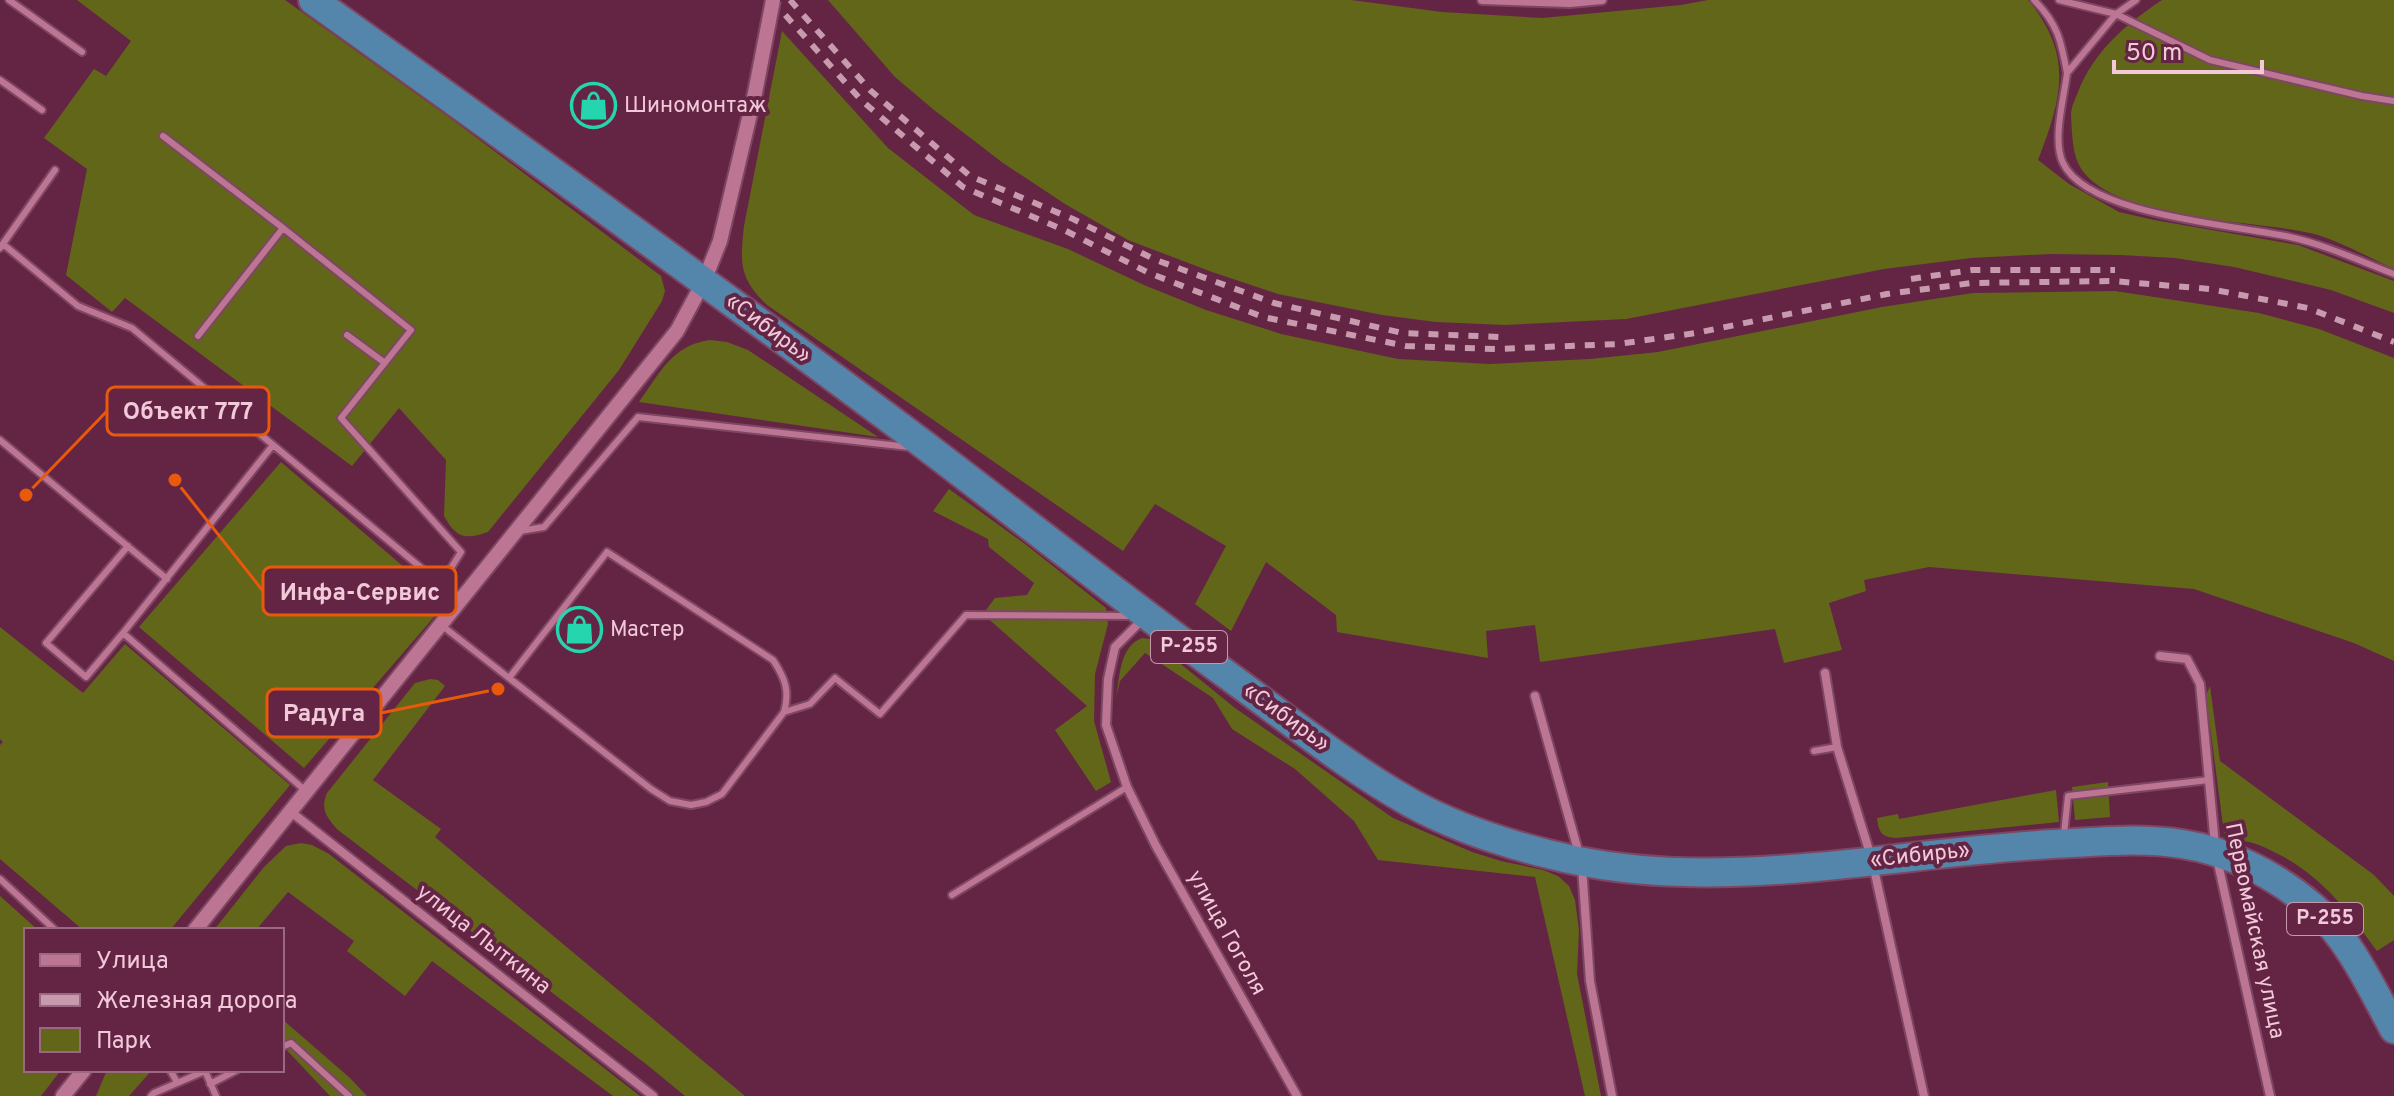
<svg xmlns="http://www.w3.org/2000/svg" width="2394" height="1096" font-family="Overpass,sans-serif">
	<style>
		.green { fill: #626619 }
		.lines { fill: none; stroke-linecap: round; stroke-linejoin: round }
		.service-casing { stroke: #7d4662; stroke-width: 10 }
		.minor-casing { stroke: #7d4662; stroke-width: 12 }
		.tertiary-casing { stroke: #7d4662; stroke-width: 18 }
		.trunk-casing { stroke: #7d4662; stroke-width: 32 }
		.service { stroke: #bc7593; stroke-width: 6 }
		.minor { stroke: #bc7593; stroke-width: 8 }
		.tertiary { stroke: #bc7593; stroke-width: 14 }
		.trunk { stroke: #5486ac; stroke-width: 28 }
		.rail { stroke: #c89aae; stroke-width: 6; stroke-dasharray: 10 10; stroke-linecap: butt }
		.tertiary-bridge-casing { stroke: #7d4662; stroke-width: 18; stroke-linecap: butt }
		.tertiary-bridge { stroke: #bc7593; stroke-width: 14 }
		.labels { text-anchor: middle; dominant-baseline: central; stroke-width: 8; stroke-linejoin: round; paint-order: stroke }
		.shield { fill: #642544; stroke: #c798ac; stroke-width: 2 }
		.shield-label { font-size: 20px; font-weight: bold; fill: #f1c9d9 }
		.poi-label { font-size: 22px; fill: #f1c9d9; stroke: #642544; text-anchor: start }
		.street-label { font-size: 22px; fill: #f1c9d9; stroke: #642544 }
		.leader { fill: none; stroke: #e8590c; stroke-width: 3 }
		.callout-dot { fill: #e8590c; stroke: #642544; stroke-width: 3 }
		.callout { fill: #642544; stroke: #e8590c; stroke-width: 3 }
		.callout-label { font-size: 24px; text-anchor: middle; font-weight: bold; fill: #f1c9d9 }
	</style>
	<rect width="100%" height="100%" fill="#642544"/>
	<path class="green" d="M77,0H285L453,120L661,276L665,291L662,301L619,370L488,532C465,540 456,538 444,516L446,460L399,408L352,466L125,298L112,312L66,275L87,169L44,138L94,69L106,76L131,41Z
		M828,0H1351L1442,12L1542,18L1681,5L1708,0H2028C2074,55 2062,98 2038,160L2069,184L2119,212L2154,220L2298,245L2394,281V313L2331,290L2234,267L2175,258L2121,255L2051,254L1971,258L1884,269L1626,319L1505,325L1436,322L1382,315L1278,294L1212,272L1128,240L1065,204L1003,163L934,110L895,77Z
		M2162,0H2394V269C2370,258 2334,238 2310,233C2255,220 2104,220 2078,163C2072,149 2072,131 2071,115C2071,107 2075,100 2078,92C2094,51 2126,24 2162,0Z
		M782,31L888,148L974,215L1068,249L1144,285L1206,310L1281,334L1398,359L1490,364L1590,359L1658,352L1882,307L1973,293L2115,291L2259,313L2319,329L2394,358V661L2354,643L2194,589L1929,567L1864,580L1866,591L1829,603L1842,650L1784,663L1775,629L1540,662L1535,625L1486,631L1488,658L1337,632L1336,615L1266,562L1231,631L1195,604L1226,546L1155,504L1123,551L767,305C739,278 740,263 744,226Z
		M710,340L727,342L748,350L878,437L639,402C660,373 672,345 710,340Z
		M281,462L446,603L304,768L139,627Z
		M949,489L1025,544L1106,608L1108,624L1095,674L1094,721L1111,782L1096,791L1055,730L1087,706L983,614L995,598L1027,595L1034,583L989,547L988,539L933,511Z
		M0,627L83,693L125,644L290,785L170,930H83L0,859V745L3,742L0,739Z
		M1142,638L1150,639L1235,708L1393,818L1472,852L1501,861L1543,870L1558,876L1569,886L1575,900L1579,930L1577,974L1601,1096H1585L1535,877L1378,860L1354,821L1295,769L1232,729L1213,698L1145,653L1120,681L1116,698C1120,677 1119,647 1142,638Z
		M430,679L438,680L445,686L373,780L441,829L435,837L745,1096H685L646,1064L338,830C327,818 320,809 327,793L415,683Z
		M2210,686L2220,761L2374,875L2394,896V940L2377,951C2348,911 2320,874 2276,853C2268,849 2260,845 2253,843C2242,840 2232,841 2224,833L2206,695Z
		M2108,782L2110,817L2075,820L2072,787Z
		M2056,790L2059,822L1896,838C1881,837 1879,832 1877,818L1898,814L1899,819Z
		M301,843L312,845L329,854L640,1096H613L432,961L405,996L347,951L354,941L288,892L256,930H214L264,867L286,846Z
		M0,896L38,930H26V1070H61L41,1096H0Z
		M282,1019L350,1078L367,1096H330L282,1045Z
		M107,1070H152L129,1096H96Z"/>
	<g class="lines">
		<defs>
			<path id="service" d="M9,0L82,52
				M2034,0C2058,24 2061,41 2067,73L2116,14L2136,0
				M2059,0L2116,14L2210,60L2362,96L2394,101
				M2067,73C2064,98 2052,140 2063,163C2088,216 2238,225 2290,237C2326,245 2360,261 2394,274
				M0,80L42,110
				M163,136L283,228
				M3,244L78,306L132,328L460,600
				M0,248L55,170
				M347,335L385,363
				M198,336L283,228L411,330L341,418L461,552L441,584
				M0,440L167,579
				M273,445L123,633L307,792
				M520,531L544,527L638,417L909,447
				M440,624L651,789L670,801L691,805L706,802L722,794L784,712C790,691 785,678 773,660L607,552L509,678
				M123,633L86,677L46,643L128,546
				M784,712L810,704L835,678L880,714L966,615L1130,616
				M1814,751L1837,747
				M2064,834L2068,796L2209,780
				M0,879L55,930
				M952,895L1127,787
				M282,1047L291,1043L349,1096
				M170,1070L177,1082
				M210,1084L237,1070
				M151,1096L154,1093L205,1071L216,1096"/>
			<path id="minor" d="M1482,0L1570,3L1602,0
				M1142,620L1115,647L1108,679L1106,725L1127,787L1156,846L1297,1096
				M2160,656L2187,659L2200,684L2215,845
				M1825,673L1837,747L1872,860L1924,1096
				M1535,696L1579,854
				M291,812L653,1096
				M2217,859L2270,1096
				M1582,867L1590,981L1612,1096"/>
			<path id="tertiary" d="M195,930L677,331L704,281L720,241L755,93
				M63,1096L84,1070"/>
			<path id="trunk" d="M313,0C519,147 725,295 927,447C1028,524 1127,602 1230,677C1289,720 1347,767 1411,803C1454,827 1500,842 1548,854C1628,875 1708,875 1791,869C1885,862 1978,847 2072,843C2108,841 2146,838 2182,844C2229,851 2277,876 2313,907C2349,938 2371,987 2394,1029"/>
		</defs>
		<use href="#service" class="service-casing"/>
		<use href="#minor" class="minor-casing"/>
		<use href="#tertiary" class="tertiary-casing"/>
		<use href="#trunk" class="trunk-casing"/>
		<use href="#service" class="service"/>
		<use href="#minor" class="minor"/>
		<use href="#tertiary" class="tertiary"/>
		<use href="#trunk" class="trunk"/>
		<path class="rail" d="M772,0L861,100L963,187L1064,230L1149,273L1263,317L1406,346L1496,349L1618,344L1696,333L1887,294L1972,283L2112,281L2210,289L2308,308L2394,342
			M790,0L871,91L970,176L1073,219L1156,260L1274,303L1402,333L1501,337
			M1911,279L1972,270H2115"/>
		<defs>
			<path id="tertiary-bridge" d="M755,93L773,0"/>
		</defs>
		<use href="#tertiary-bridge" class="tertiary-bridge-casing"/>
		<use href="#tertiary-bridge" class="tertiary-bridge"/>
	</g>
	<defs>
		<symbol id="shop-ring" viewBox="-11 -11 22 22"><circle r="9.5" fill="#642544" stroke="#25d5ae" stroke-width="1.5"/><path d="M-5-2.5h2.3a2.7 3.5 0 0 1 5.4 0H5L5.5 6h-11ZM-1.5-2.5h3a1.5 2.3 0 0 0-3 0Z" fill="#25d5ae"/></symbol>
	</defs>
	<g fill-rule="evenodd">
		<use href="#shop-ring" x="568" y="80" width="51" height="51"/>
		<use href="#shop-ring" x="554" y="604" width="51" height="51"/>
	</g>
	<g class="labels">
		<g class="shield">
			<rect x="1151" y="631" width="76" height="32" rx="6"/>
			<rect x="2287" y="903" width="76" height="32" rx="6"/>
		</g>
		<g class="shield-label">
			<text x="1189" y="647">Р-255</text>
			<text x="2325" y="919">Р-255</text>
		</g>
		<g class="poi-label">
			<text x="624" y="106">Шиномонтаж</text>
			<text x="610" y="630">Мастер</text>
		</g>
		<g class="street-label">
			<text transform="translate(768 329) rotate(37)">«Сибирь»</text>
			<text transform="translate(1286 718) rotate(36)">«Сибирь»</text>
			<text transform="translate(1920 856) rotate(-6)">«Сибирь»</text>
			<text transform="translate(2254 931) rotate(78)">Первомайская улица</text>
			<text transform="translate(1226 933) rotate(61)">улица Гоголя</text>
			<text transform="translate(483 940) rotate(38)">улица Лыткина</text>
		</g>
	</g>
	<path class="leader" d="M26 495L107 411M175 480L263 591M498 689L381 713"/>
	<g class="callout-dot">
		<circle cx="26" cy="495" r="8"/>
		<circle cx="175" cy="480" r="8"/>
		<circle cx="498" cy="689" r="8"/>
	</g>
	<g class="callout">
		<rect x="107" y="387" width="162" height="48" rx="8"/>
		<rect x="263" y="567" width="193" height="48" rx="8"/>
		<rect x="267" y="689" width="114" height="48" rx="8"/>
	</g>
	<g class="callout-label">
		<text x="188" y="419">Объект 777</text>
		<text x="360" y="600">Инфа-Сервис</text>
		<text x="324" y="721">Радуга</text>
	</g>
	<rect x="24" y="928" width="260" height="144" fill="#642544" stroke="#9c6780" stroke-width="2"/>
	<rect x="40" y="954" width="40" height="12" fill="#bc7593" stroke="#9c6780" stroke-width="2"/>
	<text x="96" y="968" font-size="24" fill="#f1c9d9">Улица</text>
	<rect x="40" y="994" width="40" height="12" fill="#c89aae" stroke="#9c6780" stroke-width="2"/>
	<text x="96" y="1008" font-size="24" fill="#f1c9d9">Железная дорога</text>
	<rect x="40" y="1028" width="40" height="24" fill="#626619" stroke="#9c6780" stroke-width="2"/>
	<text x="96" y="1048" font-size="24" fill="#f1c9d9">Парк</text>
	<path d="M2114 60v12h148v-12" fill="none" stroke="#f1c9d9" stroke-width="4"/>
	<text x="2126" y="60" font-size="24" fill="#f1c9d9" stroke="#642544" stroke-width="6" paint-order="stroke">50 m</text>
</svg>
